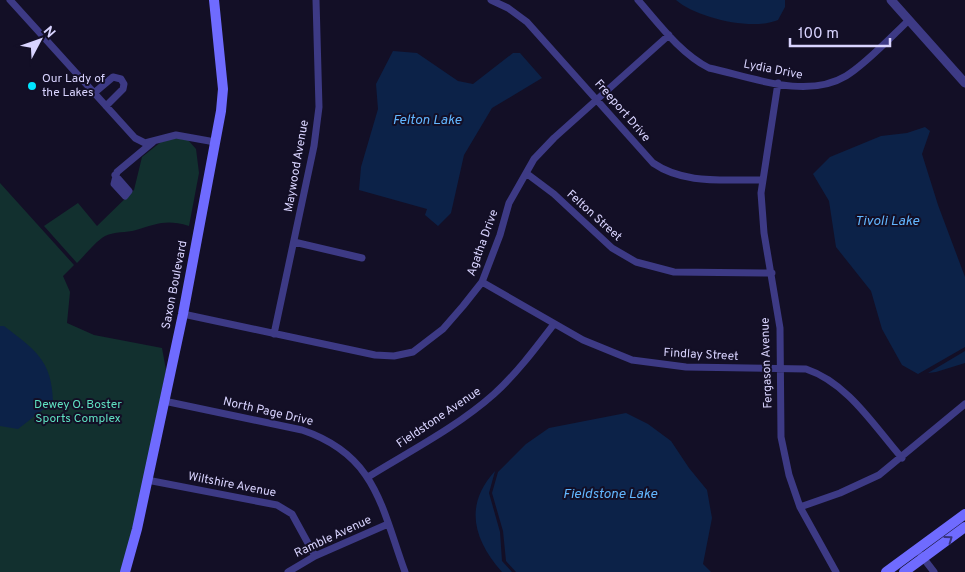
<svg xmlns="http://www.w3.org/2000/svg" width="965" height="572" font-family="Overpass,sans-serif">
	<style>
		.green { fill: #12302f }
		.water { fill: #0c2248 }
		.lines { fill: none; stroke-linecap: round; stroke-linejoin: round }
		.minor { stroke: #3d3a85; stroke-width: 7 }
		.tertiary { stroke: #3d3a85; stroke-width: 9 }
		.secondary { stroke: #6f6bff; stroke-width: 10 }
		.oneway { stroke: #38347d }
		.poi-dot { fill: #00e5ff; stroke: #130f26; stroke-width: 2 }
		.labels { text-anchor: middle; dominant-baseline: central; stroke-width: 4; stroke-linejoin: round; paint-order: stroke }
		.street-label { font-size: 12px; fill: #d9d4ff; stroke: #130f26 }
		.poi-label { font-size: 12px; fill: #d9d4ff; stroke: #130f26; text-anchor: start }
		.park-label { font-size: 12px; fill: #5fe0c0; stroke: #130f26 }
		.water-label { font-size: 14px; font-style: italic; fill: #62b6ff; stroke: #130f26 }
	</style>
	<rect width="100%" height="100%" fill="#130f26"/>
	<path class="green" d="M175,138L188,140L196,149L199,173L189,226C165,219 158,224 136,230C126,233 115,231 105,236C95,242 85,255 77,263L44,226L78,203L97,226L134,190L142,157L161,142Z
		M0,183L74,265L63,276L70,292L67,323L94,335L162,348L166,370L132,536L122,572H0Z"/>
	<path class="water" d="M676,0H785V7L778,20C752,31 697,18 676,0Z
		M393,51L417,53L458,81L473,84L513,53H520L542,78L492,108L464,155L451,213L438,226L425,215L427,209L359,190L361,167L378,109L376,84Z
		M925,127L930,131L922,154L938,205L965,277V347L918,374L902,365L882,329L871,291L836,247L829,201L813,174L830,157L881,136L907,133Z
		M0,326H4C35,350 52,360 53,402L18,429L0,426Z
		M965,351V363L936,372L928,373Z
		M626,413L648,424L671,441L689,468L707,490L712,518L703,564L711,572H516L506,561L503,531L492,493L498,472L526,444L549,428Z
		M495,471L489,493L500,532L502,561L512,572H502C473,539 464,505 495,471Z"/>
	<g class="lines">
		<path class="minor" d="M10,0L135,138L145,143L176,135L215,142
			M491,0L508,8L527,22L653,163C685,185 724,179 762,180
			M638,0C659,24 680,53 709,68C751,77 806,100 846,76C866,64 891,37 909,20
			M778,83L761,193L764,233L780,328L781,437L789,475L800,507L836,572
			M94,93L113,77L121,79L124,84L123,89L106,106
			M526,173L554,194L612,248L636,262L674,272L772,273
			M115,175L129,191L125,196L114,184L117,172L153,142
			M294,242L362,258
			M482,282L583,340L632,360L686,367L806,369C848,383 874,426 902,458
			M183,314L375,355L394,356L413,352L443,329L463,306L482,282L500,235L509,203L534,159L554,138L669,35
			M274,334L314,146L319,107L316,0
			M164,401L302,430C376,455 381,506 405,572
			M368,477C410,451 457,427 494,394C517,373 535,349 554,324
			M147,480L277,505L292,514L315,556
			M800,507L840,493L879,475L965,404
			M921,555L934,572
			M288,572L315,556L388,524"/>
		<path class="tertiary" d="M891,0L965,83"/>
		<path class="secondary" d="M125,572L137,529L183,314L221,111L223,89L214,0
			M886,572L965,514
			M904,572L965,527"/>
	</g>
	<defs><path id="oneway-chevron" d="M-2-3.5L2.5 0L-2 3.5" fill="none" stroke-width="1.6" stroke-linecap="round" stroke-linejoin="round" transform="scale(1.25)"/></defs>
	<use class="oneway" href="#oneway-chevron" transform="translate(949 539) rotate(-36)"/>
	<circle class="poi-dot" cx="32" cy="86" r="5"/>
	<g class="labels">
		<g class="street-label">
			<text transform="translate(773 70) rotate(11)">Lydia Drive</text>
			<text transform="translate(622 111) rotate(49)">Freeport Drive</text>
			<text transform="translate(297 166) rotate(-80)">Maywood Avenue</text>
			<text transform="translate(594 216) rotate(42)">Felton Street</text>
			<text transform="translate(483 243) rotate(-70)">Agatha Drive</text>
			<text transform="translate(175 285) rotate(-79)">Saxon Boulevard</text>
			<text transform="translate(701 355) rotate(3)">Findlay Street</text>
			<text transform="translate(767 363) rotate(-92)">Fergason Avenue</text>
			<text transform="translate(268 412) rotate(13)">North Page Drive</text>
			<text transform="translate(439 418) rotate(-34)">Fieldstone Avenue</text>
			<text transform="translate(232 485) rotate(11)">Wiltshire Avenue</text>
			<text transform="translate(333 537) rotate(-25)">Ramble Avenue</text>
		</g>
		<g class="poi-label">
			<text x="42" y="79">Our Lady of<tspan x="42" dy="14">the Lakes</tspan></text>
		</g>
		<g class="park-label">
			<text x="78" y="405">Dewey O. Boster<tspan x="78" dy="14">Sports Complex</tspan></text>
		</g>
		<g class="water-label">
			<text x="427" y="120">Felton Lake</text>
			<text x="887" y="221">Tivoli Lake</text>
			<text x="610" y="494">Fieldstone Lake</text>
		</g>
	</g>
	<g transform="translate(40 40) rotate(49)" stroke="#130f26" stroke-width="4" paint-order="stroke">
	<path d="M0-4L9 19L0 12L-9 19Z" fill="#d9d4ff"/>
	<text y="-8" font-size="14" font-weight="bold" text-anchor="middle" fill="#d9d4ff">N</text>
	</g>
	<path d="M790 38v8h100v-8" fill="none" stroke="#d9d4ff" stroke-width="2.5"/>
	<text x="798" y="38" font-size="15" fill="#d9d4ff" stroke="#130f26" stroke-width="4" paint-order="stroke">100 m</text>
</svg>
